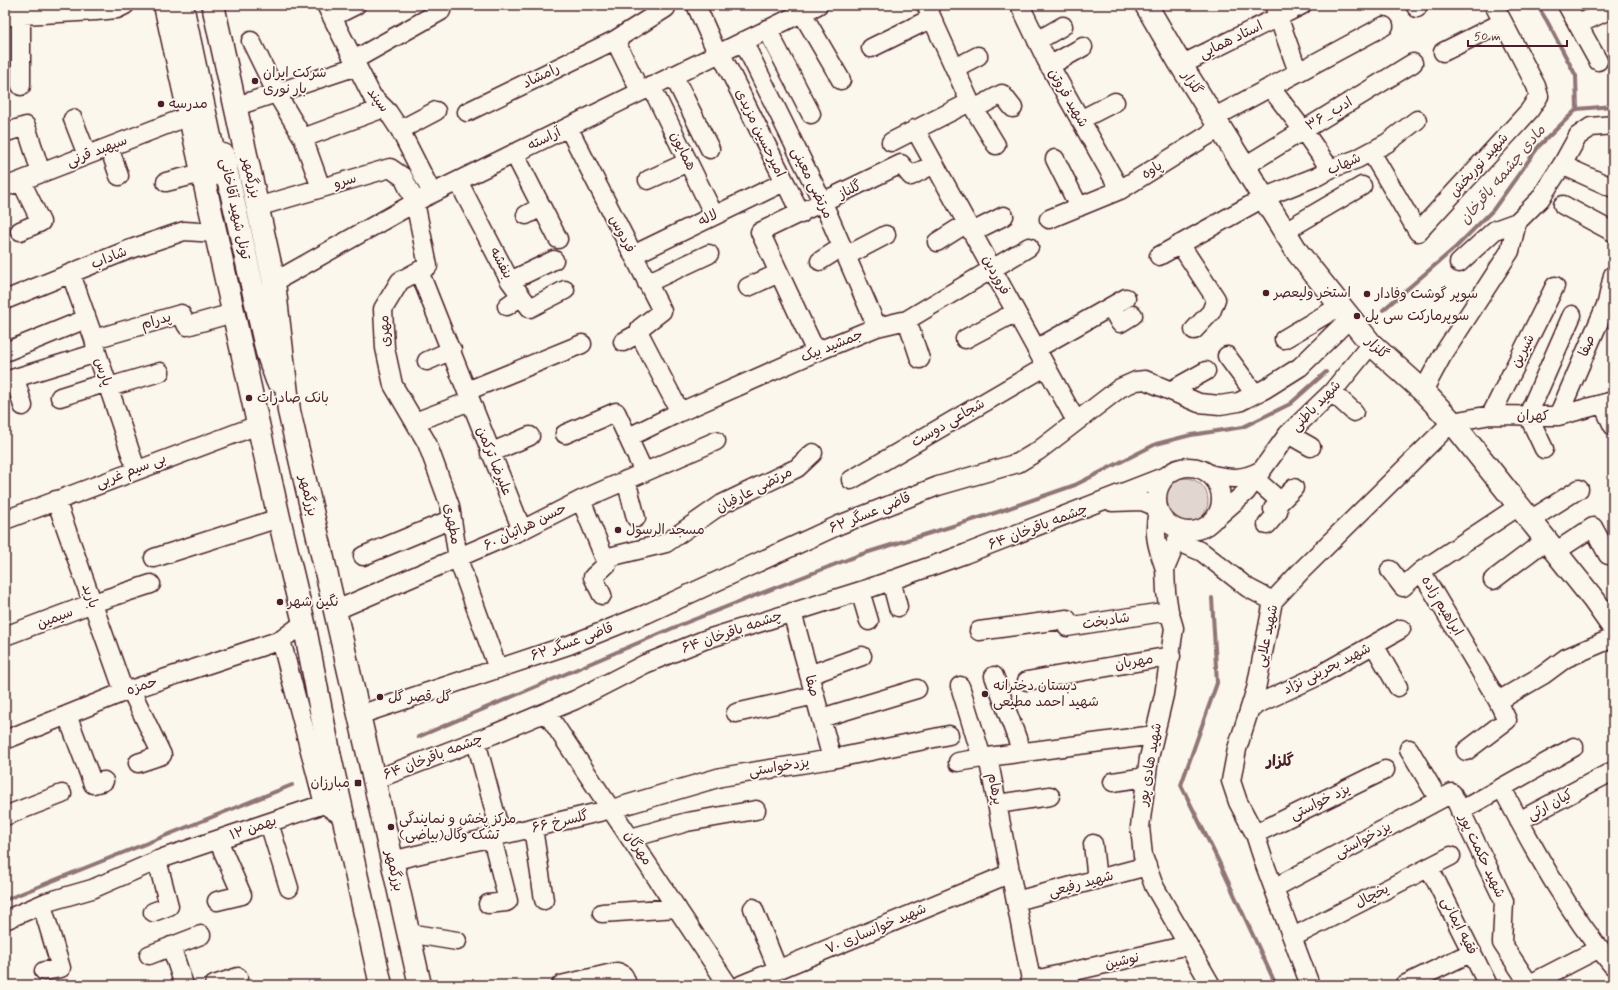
<svg xmlns="http://www.w3.org/2000/svg" width="1618" height="990" font-family="Mynerve,'Playpen Sans Arabic',sans-serif">
	<style>
		.green { fill: #e2d7d0; stroke: #967b7e }
		.lines { fill: none; stroke-linecap: round; stroke-linejoin: round }
		.stream { stroke: #907477; stroke-width: 4 }
		.minor-casing { stroke: #4a1f2b; stroke-width: 21 }
		.major-casing { stroke: #4a1f2b; stroke-width: 25 }
		.minor { stroke: #fbf7ec; stroke-width: 18 }
		.major { stroke: #fbf7ec; stroke-width: 22 }
		.poi-dot { fill: #4a1f2b; stroke: #fbf7ec; stroke-width: 1.5 }
		.labels { text-anchor: middle; dominant-baseline: central; stroke-width: 3.5; stroke-linejoin: round; paint-order: stroke }
		.street-label { font-size: 14px; fill: #4a1f2b; stroke: #fbf7ec }
		.poi-label { font-size: 14px; fill: #4a1f2b; stroke: #fbf7ec; text-anchor: start }
		.water-label { font-size: 15px; font-style: italic; fill: #6d4a51; stroke: #fbf7ec }
		.neighbourhood-label { font-size: 15px; font-weight: bold; fill: #4a1f2b; stroke: #fbf7ec }
	</style>
	<rect width="100%" height="100%" fill="#fbf7ec"/>
	<filter id="ink" filterUnits="userSpaceOnUse"><feTurbulence type="fractalNoise" baseFrequency=".025" numOctaves="2"/><feDisplacementMap in="SourceGraphic" scale="8" xChannelSelector="R" yChannelSelector="G"/><feConvolveMatrix kernelMatrix="1 2 1 2 8 2 1 2 1" color-interpolation-filters="sRGB"/></filter>
	<g filter="url(#ink)">
		<path class="green" d="M1162 501a23 23 0 1 1 46 0a23 23 0 1 1-46 0Z"/>
		<g class="lines">
			<path class="stream" d="M1537,5L1547,21L1576,76L1577,109
				M1383,310L1456,247L1493,210L1539,146L1577,109L1613,106
				M1212,598L1217,683L1181,785L1219,862L1276,985
				M418,737L680,625L859,555L998,512L1075,485L1156,444L1191,435L1243,427L1290,404L1326,372
				M5,900L292,785"/>
			<defs>
				<path id="minor" d="M326,5L372,96L388,112L400,130L432,193
					M696,5L717,53
					M926,5L970,102L996,145
					M1020,5L1046,59L1120,190
					M1274,5L1298,72
					M1415,5L1417,8
					M1567,5L1598,61
					M802,13L841,80
					M5,16L96,11L117,9L125,5
					M21,16V86
					M332,17L356,5
					M1579,24L1613,8
					M767,29L811,114
					M615,40L640,91
					M251,41L277,94L303,138L321,188
					M743,41L823,203L877,327
					M1037,41L1063,26
					M871,48L932,18
					M720,52L801,214
					M1443,52L1503,22
					M354,60L441,11
					M1181,65L1302,5
					M1049,66L1083,47
					M955,68L978,56
					M673,75L710,149
					M651,86L714,215
					M1270,87L1303,130L1330,169
					M234,107L357,66
					M974,109L1002,94L1013,108
					M467,112L615,40L666,8
					M1215,117L1384,26
					M73,119L87,155
					M1080,120L1115,102
					M568,127L662,311L640,328L639,333L680,412
					M915,129L1076,421
					M400,130L436,111
					M7,132L26,126L41,173
					M303,138L384,108
					M891,142L970,102
					M109,147L119,176
					M1371,152L1418,232L1529,111L1539,96L1536,86L1494,5
					M514,153L558,239
					M1055,159L1079,207
					M1562,165L1613,188
					M1245,166L1413,63
					M648,180L688,162
					M458,181L510,281L530,308L565,290
					M166,182L202,173
					M5,187L189,116
					M1563,205L1613,232
					M257,207L390,168L403,177L415,202L428,266L400,281L383,309L385,348L393,385L427,443L450,506L458,559L498,669
					M526,215L541,207
					M1049,219L1120,190L1221,127
					M20,231L41,222L21,181
					M1285,231L1362,186
					M972,232L1004,216
					M937,242L967,223
					M1180,244L1216,299L1211,312L1194,330
					M633,255L784,182
					M846,256L886,235
					M1159,256L1265,197L1318,176L1330,169L1357,159L1387,143L1417,120
					M820,261L842,247
					M1459,263L1495,230L1517,222L1540,199L1562,165L1578,136L1591,127L1613,125
					M419,271L522,530
					M71,274L94,339L97,353L136,469
					M510,281L554,260
					M274,282L423,198L818,5
					M647,283L709,254
					M748,287L779,273
					M5,300L128,250L184,231L216,233
					M507,306L521,296
					M1111,307L1120,323L1133,315
					M907,320L920,359
					M94,339L181,314L187,326L233,313
					M965,339L1016,312
					M1284,339L1340,306
					M623,342L639,333
					M1036,349L1126,298
					M5,352L86,319
					M816,352L760,232L901,164L911,176L934,164
					M1227,356L1255,394
					M427,361L452,350
					M15,378L23,406
					M5,381L97,353
					M109,387L160,372
					M1172,390L1206,371
					M467,391L582,344
					M1423,391L1442,356L1510,251L1517,222
					M1332,392L1354,412
					M60,397L108,382
					M1603,405L1613,426
					M1491,415L1555,286
					M1558,416L1607,303L1613,275
					M415,422L470,401
					M565,434L616,412L644,472
					M1288,434L1311,447
					M629,437L680,412L816,352L877,327L907,320L1029,247
					M1544,449L1528,415L1572,315
					M490,453L530,436
					M1157 499a32 32 0 1 1 64 0a32 32 0 1 1-64 0Z
					M1209,474C1230,479 1242,481 1262,470
					M1255,479L1280,501
					M626,480L636,518
					M851,480L1045,367
					M56,500L124,692
					M581,500L607,564L593,577L602,595
					M1112,502L1142,501L1157,507
					M1519,506L1421,571L1498,701L1543,675L1566,658L1613,638
					M1158,510C1153,535 1157,545 1165,569
					M1216,518L1246,492L1288,434L1332,392L1371,344
					M5,520L258,425
					M1530,520L1579,489
					M1267,525L1278,512L1273,509L1294,488
					M1181,531L1165,569L1166,592L1169,611L1174,628L1164,695L1149,758L1140,827L1143,856L1154,886L1211,985
					M1177,541L1202,552L1248,588L1273,601
					M1555,552L1593,527L1608,555
					M363,556L452,519
					M154,558L279,518
					M605,558L666,543L722,504L797,468L813,453
					M1390,570L1403,587L1421,571
					M891,580L898,607
					M1493,580L1546,540
					M860,591L869,621
					M334,611L522,530L581,500L716,441
					M792,612L832,759
					M979,631L1067,619V627L1169,611
					M5,636L93,603L151,584
					M281,640L324,804
					M1374,645L1398,687
					M809,675L862,656
					M994,676L1022,752
					M1027,681L1171,656
					M960,686L982,758
					M131,690L162,755L138,763
					M1251,707L1316,677L1401,629
					M546,712L728,985
					M736,713L815,695
					M67,715L93,784L104,781
					M359,715L569,645L646,614L839,525L938,486L1018,463L1038,451L1120,388L1136,381L1145,380L1199,403L1220,405L1239,402L1265,389L1300,367L1350,318
					M821,718L917,689
					M5,740L124,692L281,640L304,623
					M476,741L501,835
					M1409,749L1439,800
					M1466,751L1507,720L1498,701
					M988,757L1032,985
					M958,762L988,757L1154,735
					M374,780L494,734L575,700L645,664L704,640L870,588L965,554L1166,476
					M1113,782L1146,777
					M1502,788C1534,850 1568,912 1613,966
					M998,804L1050,796
					M1460,811L1574,747
					M5,816L62,794
					M1519,821L1613,771
					M269,823L289,888
					M533,828L544,900
					M1255,834L1385,770
					M631,838L687,822L756,810
					M1093,844L1097,880
					M391,861L612,809L721,777L832,759L949,735
					M1429,867L1488,985
					M1274,888L1452,793L1504,901L1502,943L1529,984
					M217,901L242,895L218,840
					M1016,901L1147,866
					M488,904L506,902L508,901L492,838
					M42,905L61,968L44,971
					M753,908L778,970
					M153,912L169,906L157,860
					M602,913L677,908
					M5,920L47,902L92,889L163,858L324,804L345,818
					M408,933L457,941
					M1293,937L1451,856
					M171,946L184,985
					M149,955L201,935
					M1031,981L1188,945
					M214,985L238,977
					M561,985L617,972C625,974 625,978 627,985
					M741,985L1011,873
					M1310,985L1265,865L1255,834L1238,802L1231,781L1237,749L1256,689L1273,601L1300,572L1452,422L1491,415L1558,416L1613,401
					M1404,985L1472,952
					M1528,985L1600,948"/>
				<path id="major" d="M165,5L279,518L304,623L330,757L381,985
					M182,5L218,174
					M213,5L274,282L289,411L374,780L420,985
					M1146,5L1181,65L1298,253L1371,344L1423,391L1452,422L1594,600L1613,627
					M223,155L267,352L277,380"/>
			</defs>
			<use href="#minor" class="minor-casing"/>
			<use href="#major" class="major-casing"/>
			<use href="#minor" class="minor"/>
			<use href="#major" class="major"/>
		</g>
	</g>
	<g class="poi-dot">
		<circle cx="255" cy="81" r="4"/>
		<circle cx="161" cy="104" r="4"/>
		<circle cx="1266" cy="293" r="4"/>
		<circle cx="1367" cy="294" r="4"/>
		<circle cx="1357" cy="316" r="4"/>
		<circle cx="249" cy="398" r="4"/>
		<circle cx="618" cy="530" r="4"/>
		<circle cx="280" cy="602" r="4"/>
		<circle cx="985" cy="694" r="4"/>
		<circle cx="380" cy="697" r="4"/>
		<rect x="354" y="779" width="8" height="8" rx="2"/>
		<circle cx="391" cy="827" r="4"/>
	</g>
	<g class="labels">
		<g class="street-label">
			<text transform="translate(1231 40) rotate(-26)">استاد همایی</text>
			<text transform="translate(541 76) rotate(-26)">رامشاد</text>
			<text transform="translate(1192 83) rotate(56)">گلزار</text>
			<text transform="translate(1068 98) rotate(60)">شهید فروتن</text>
			<text transform="translate(378 100) rotate(53)">سپند</text>
			<text transform="translate(1329 114) rotate(-31)">۳۶_ادب</text>
			<text transform="translate(760 133) rotate(64)">امیرحسین مزیدی</text>
			<text transform="translate(544 139) rotate(-26)">آراسته</text>
			<text transform="translate(97 151) rotate(-21)">سپهبد قرنی</text>
			<text transform="translate(683 151) rotate(64)">همایون</text>
			<text transform="translate(1344 164) rotate(-24)">شهاب</text>
			<text transform="translate(1479 165) rotate(-48)">شهید نوربخش</text>
			<text transform="translate(1152 170) rotate(-32)">پاوه</text>
			<text transform="translate(251 178) rotate(77)">بزرگمهر</text>
			<text transform="translate(345 181) rotate(-16)">سرو</text>
			<text transform="translate(812 183) rotate(64)">مرتضی معینی</text>
			<text transform="translate(850 190) rotate(-26)">گلناز</text>
			<text transform="translate(235 209) rotate(78)">تونل شهید آقاخانی</text>
			<text transform="translate(708 218) rotate(-26)">لاله</text>
			<text transform="translate(622 234) rotate(63)">فردوس</text>
			<text transform="translate(109 258) rotate(-22)">شاداب</text>
			<text transform="translate(501 263) rotate(62)">بنفشه</text>
			<text transform="translate(996 275) rotate(62)">فروردین</text>
			<text transform="translate(156 321) rotate(-16)">پدرام</text>
			<text transform="translate(385 331) rotate(-94)">مهری</text>
			<text transform="translate(832 346) rotate(-22)">جمشید بیک</text>
			<text transform="translate(1587 346) rotate(-67)">صفا</text>
			<text transform="translate(1377 348) rotate(45)">گلزار</text>
			<text transform="translate(1523 351) rotate(-63)">شیرین</text>
			<text transform="translate(103 372) rotate(71)">پارس</text>
			<text transform="translate(1316 406) rotate(-46)">شهید باطنی</text>
			<text transform="translate(1533 416) rotate(1)">کهران</text>
			<text transform="translate(948 423) rotate(-30)">شجاعی دوست</text>
			<text transform="translate(494 461) rotate(68)">علیرضا ترکمن</text>
			<text transform="translate(131 471) rotate(-21)">بی سیم غربی</text>
			<text transform="translate(754 490) rotate(-27)">مرتضی عارفیان</text>
			<text transform="translate(308 496) rotate(77)">بزرگمهر</text>
			<text transform="translate(870 513) rotate(-22)">قاضی عسگر ۶۲</text>
			<text transform="translate(452 524) rotate(79)">مطهری</text>
			<text transform="translate(525 527) rotate(-26)">حسن هراتیان ۶۰</text>
			<text transform="translate(1038 527) rotate(-21)">چشمه باقرخان ۶۴</text>
			<text transform="translate(90 596) rotate(70)">باربد</text>
			<text transform="translate(1442 606) rotate(59)">ابراهیم زاده</text>
			<text transform="translate(55 618) rotate(-21)">سیمین</text>
			<text transform="translate(1106 621) rotate(-9)">شادبخت</text>
			<text transform="translate(732 632) rotate(-19)">چشمه باقرخان ۶۴</text>
			<text transform="translate(1267 636) rotate(-78)">شهید علایی</text>
			<text transform="translate(572 642) rotate(-20)">قاضی عسگر ۶۲</text>
			<text transform="translate(1134 662) rotate(-10)">مهربان</text>
			<text transform="translate(1327 669) rotate(-27)">شهید بحرینی نژاد</text>
			<text transform="translate(142 686) rotate(-18)">حمزه</text>
			<text transform="translate(812 686) rotate(75)">صفا</text>
			<text transform="translate(433 757) rotate(-21)">چشمه باقرخان ۶۴</text>
			<text transform="translate(1150 764) rotate(-80)">شهید هادی پور</text>
			<text transform="translate(779 767) rotate(-9)">یزدخواستی</text>
			<text transform="translate(995 789) rotate(79)">پرهام</text>
			<text transform="translate(1320 802) rotate(-26)">یزد خواستی</text>
			<text transform="translate(1550 805) rotate(-28)">کیان ارثی</text>
			<text transform="translate(560 822) rotate(-13)">گلسرخ ۶۶</text>
			<text transform="translate(253 828) rotate(-19)">۱۲ بهمن</text>
			<text transform="translate(1363 840) rotate(-28)">یزدخواستی</text>
			<text transform="translate(638 848) rotate(56)">مهرگان</text>
			<text transform="translate(1482 856) rotate(65)">شهید حکمت پور</text>
			<text transform="translate(394 871) rotate(77)">بزرگمهر</text>
			<text transform="translate(1081 884) rotate(-15)">شهید رفیعی</text>
			<text transform="translate(1372 896) rotate(-27)">یخچال</text>
			<text transform="translate(1459 926) rotate(63)">فقیه ایمانی</text>
			<text transform="translate(876 929) rotate(-23)">شهید خوانساری ۷۰</text>
			<text transform="translate(1122 961) rotate(-13)">نوشین</text>
		</g>
		<g class="poi-label">
			<text x="263" y="73">شرکت ایران<tspan x="263" dy="16">بار نوری</tspan></text>
			<text x="169" y="104">مدرسه</text>
			<text x="1274" y="293">استخر ولیعصر</text>
			<text x="1375" y="294">سوپر گوشت وفادار</text>
			<text x="1365" y="316">سوپرمارکت سی پل</text>
			<text x="257" y="398">بانک صادرات</text>
			<text x="626" y="530">مسجد الرسول</text>
			<text x="288" y="602">نگین شهر</text>
			<text x="993" y="686">دبستان دخترانه<tspan x="993" dy="16">شهید احمد مطیعی</tspan></text>
			<text x="388" y="697">گل قصر گل</text>
			<text x="350" y="783" text-anchor="end">مبارزان</text>
			<text x="399" y="819">مرکز پخش و نمایندگی<tspan x="399" dy="16">تشک وگال(بیاضی)</tspan></text>
		</g>
		<g class="water-label">
			<text transform="translate(1503 175) rotate(-50)">مادی چشمه باقرخان</text>
		</g>
		<g class="neighbourhood-label">
			<text x="1280" y="762">گلزار</text>
		</g>
	</g>
	<rect width="1618" height="990" fill="none" stroke="#fbf7ec" stroke-width="20"/>
	<rect x="10" y="10" width="1598" height="970" fill="none" stroke="#4a1f2b" stroke-width="1.5" filter="url(#ink)"/>
	<path d="M1468 40v6h99v-6" fill="none" stroke="#4a1f2b" stroke-width="2"/>
	<text x="1474" y="40" font-size="12" fill="#4a1f2b" stroke="#fbf7ec" stroke-width="3" paint-order="stroke">50 m</text>
</svg>
